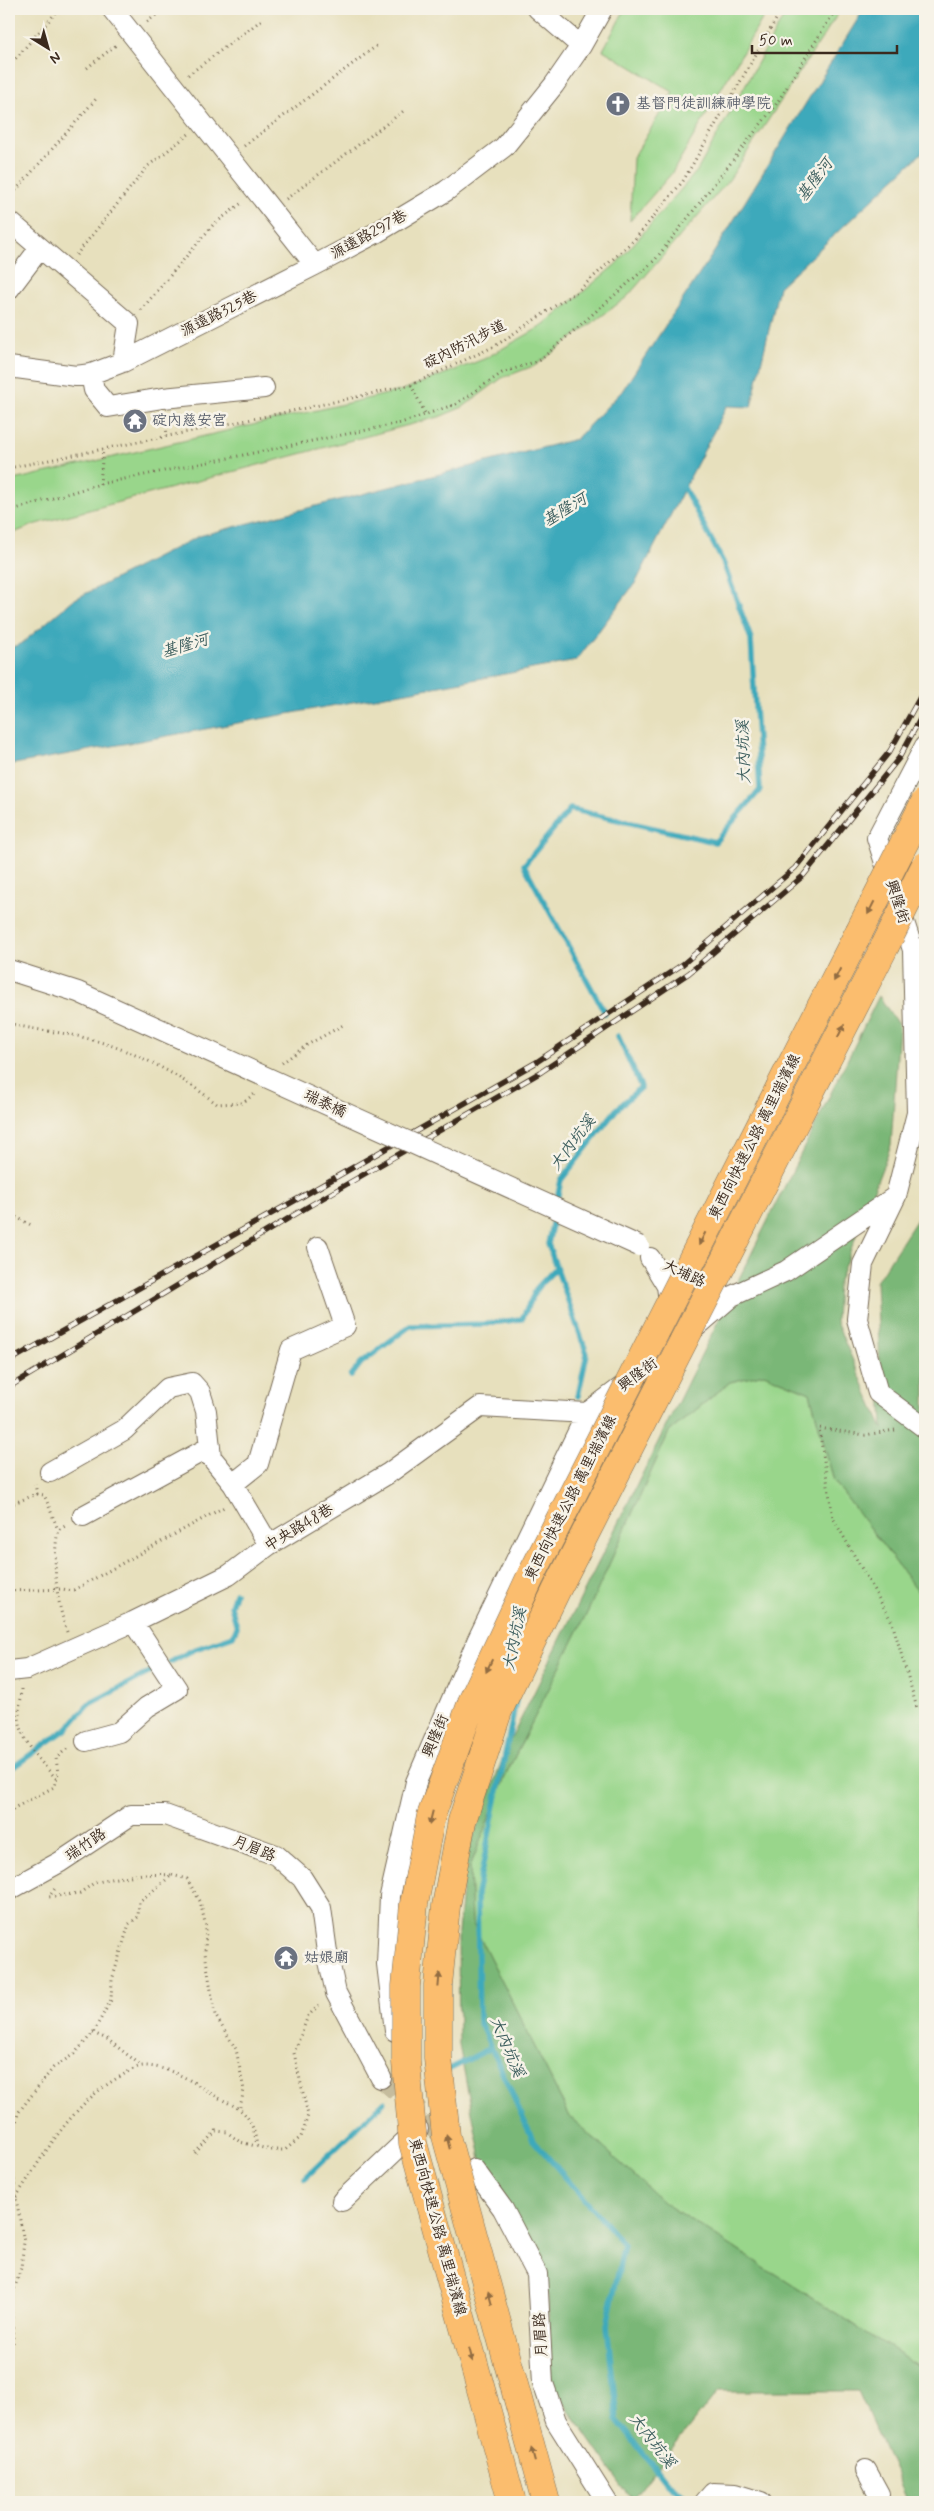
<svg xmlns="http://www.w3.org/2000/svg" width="934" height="2511" font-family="Mynerve,'LXGW WenKai TC',sans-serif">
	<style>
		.green { fill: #99d68b; stroke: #6a8054 }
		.forest { fill: #7ab777; stroke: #5a704a }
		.water { fill: #3ca9bb; stroke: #3c6a6c }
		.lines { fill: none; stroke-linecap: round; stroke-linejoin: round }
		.stream { stroke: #3ca9bb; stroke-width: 5.5 }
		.minor-tunnel { stroke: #c5bc9d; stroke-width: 20; stroke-dasharray: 20 10; stroke-linecap: butt }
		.minor-casing { stroke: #776a56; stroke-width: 22 }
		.highway-casing { stroke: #776a56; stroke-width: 29 }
		.path { stroke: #776a56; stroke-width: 3; stroke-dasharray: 1 4; stroke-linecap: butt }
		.minor { stroke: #fff; stroke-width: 20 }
		.highway { stroke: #fbbd6e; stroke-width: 28 }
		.rail-casing { stroke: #3b2a1e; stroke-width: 5.5 }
		.rail { stroke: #f7f3e8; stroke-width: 4; stroke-dasharray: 11; stroke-linecap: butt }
		.minor-bridge-casing { stroke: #776a56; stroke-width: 22; stroke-linecap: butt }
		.highway-bridge-casing { stroke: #776a56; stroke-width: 29; stroke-linecap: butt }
		.minor-bridge { stroke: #fff; stroke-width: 20 }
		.highway-bridge { stroke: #fbbd6e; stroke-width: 28 }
		.oneway { fill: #916c42 }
		.labels { text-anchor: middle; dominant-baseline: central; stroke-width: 5; stroke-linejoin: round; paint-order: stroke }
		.worship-label { font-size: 15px; fill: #5b616d; stroke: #f7f3e8; text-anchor: start }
		.street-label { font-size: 15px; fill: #3b2a1e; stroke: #f7f3e8 }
		.water-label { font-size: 16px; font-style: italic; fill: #3b5d5d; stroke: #f7f3e8 }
	</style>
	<rect width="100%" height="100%" fill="#f7f3e8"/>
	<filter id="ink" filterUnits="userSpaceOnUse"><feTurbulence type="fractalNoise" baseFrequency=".02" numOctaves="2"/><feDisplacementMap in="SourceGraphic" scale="10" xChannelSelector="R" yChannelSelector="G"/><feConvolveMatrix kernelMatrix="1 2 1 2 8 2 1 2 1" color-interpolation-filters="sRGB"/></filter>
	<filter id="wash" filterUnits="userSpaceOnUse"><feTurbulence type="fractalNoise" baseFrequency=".0096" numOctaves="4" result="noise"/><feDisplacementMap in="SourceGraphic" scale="20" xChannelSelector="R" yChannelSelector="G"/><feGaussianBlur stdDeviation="1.12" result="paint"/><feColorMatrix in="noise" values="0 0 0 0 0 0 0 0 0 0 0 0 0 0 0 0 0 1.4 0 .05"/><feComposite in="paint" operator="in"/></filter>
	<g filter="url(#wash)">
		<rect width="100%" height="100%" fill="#e7e0bd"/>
		<path class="green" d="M625,9H768L672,173L630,221L633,158L673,92L603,50Z
			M788,9H841L729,180L627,297L536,365L502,378L463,407L439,417L36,524L9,535V481L400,391L484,359L544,325L616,264L697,171Z
			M764,1374L810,1393L834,1481L925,1601V2370L664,2203L570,2117L472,1922L470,1867L507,1772L588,1611L669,1432L730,1382Z"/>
		<path class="forest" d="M879,996L899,1026L891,1145L838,1283L836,1322L883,1429L876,1282L925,1207V1601L834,1481L810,1393L764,1374L730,1382L669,1432L588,1611L507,1772L470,1867L472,1922L570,2117L664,2203L925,2370V2502H908L858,2391H718L632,2500L551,2384L547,2273L483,2169L459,2045L458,1933L465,1859L507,1747Z"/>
		<path class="water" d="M864,9H925V150L779,287L751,407L727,406L636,582L576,661L9,765V648L21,644L73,600L199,536L576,439L622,391L714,252Z"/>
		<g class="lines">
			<path class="stream" d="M605,1013L524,865L570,809L715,842L760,790L751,639L723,562L681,482
				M351,1376L361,1363L410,1326L484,1324L522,1319L537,1288L556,1268
				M578,1396L587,1354L548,1244L561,1180L616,1110L641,1087L618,1036
				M536,1606L540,1585
				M170,1662L193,1650L233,1636L237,1627L231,1606L235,1593
				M516,1701L477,1894L479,2021L533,2140L624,2245L607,2325L617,2420L665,2481L688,2499
				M9,1770L68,1728L89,1704L158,1668
				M448,2070L491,2048
				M305,2178L384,2102"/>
		</g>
	</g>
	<g filter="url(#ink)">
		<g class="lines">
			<path class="minor-tunnel" d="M381,2078L415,2107L450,2144"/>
			<defs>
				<path id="minor" d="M112,9L315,265
					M538,9L581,46
					M9,221L129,324L123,362
					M9,289L40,248
					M9,367L76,376L91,374L123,362L315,265L376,233L446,191L504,147L554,85L581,46L602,9
					M91,374L94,390L108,407L163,398L264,388
					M925,746L877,838L913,950L917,1113L896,1196L863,1264L857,1319L878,1393L925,1428
					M650,1258L667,1286L670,1309
					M50,1472L124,1430L168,1388L192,1383L200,1392L206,1411L211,1457L233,1484L269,1545
					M233,1484L258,1464L291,1350L345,1326L318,1247
					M83,1516L210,1447
					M9,1671L27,1669L133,1622L229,1575L269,1545L389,1473L480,1407L587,1413
					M86,1741L119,1732L147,1707L177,1689L133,1622
					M9,1890L60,1862L131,1815H165L276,1855L302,1878L321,1908L327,1952L336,1993L381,2078
					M395,2031L387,1964L390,1896L416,1782L478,1639L587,1413L659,1359L732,1296L786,1271L896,1196
					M474,2169L503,2209L537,2274L543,2383L556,2421L607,2502
					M342,2201L418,2129
					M866,2470L879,2494L877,2502
					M705,2502L713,2493L735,2494L761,2502"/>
				<path id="highway" d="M819,1075L885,946
					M780,1087L859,932"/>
			</defs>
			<use href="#minor" class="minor-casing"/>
			<use href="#highway" class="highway-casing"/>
			<path class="path" d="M147,22L164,9
				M9,66L59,9
				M87,68L116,45
				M188,75L263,19
				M244,146L379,44
				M9,198L96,99
				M286,199L405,110
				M76,255L148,166L189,134
				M141,310L213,225L243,202
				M411,385L426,415
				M165,416L167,436
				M9,468L292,411L411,385L495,346L579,290L635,239L683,181L782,9
				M100,484L103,449
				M9,511L100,484L401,423L456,404L502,373L540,360L655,260L775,106L836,9
				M9,1023C31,1030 54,1031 77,1036C128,1047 176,1072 217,1104L242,1103L256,1093
				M282,1063L307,1045L345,1024
				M9,1213L16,1217L9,1229
				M16,1217L31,1225
				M895,1430L865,1435L819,1428L833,1518L892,1622L917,1708L925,1709
				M37,1494L44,1495L46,1499L58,1530
				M9,1505L37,1494L35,1484
				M9,1591L63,1589L72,1591L226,1506
				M67,1632C56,1600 52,1563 58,1530L67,1525
				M22,1689C22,1697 19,1705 19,1712C18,1738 40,1762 57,1779
				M9,1813L14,1808L54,1787L58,1773L56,1758L69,1747
				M172,1875L187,1879L200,1901L206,1927L205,1953L215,2015L236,2049L244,2090L240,2107
				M93,2033L107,2039L142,2066
				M195,2153L216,2131L227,2132L240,2142L271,2150H285L301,2137L308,2115L294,2053L308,2016L321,2003
				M16,2197C46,2152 73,2101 123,2075C129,2071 137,2066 144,2066C166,2066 190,2079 207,2091C237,2110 251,2106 257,2146
				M9,2346L13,2343L11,2299L21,2268L24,2242L16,2198L12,2160L14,2134L18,2113L53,2068L74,2054L93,2033L111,2000L112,1980L129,1924L138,1917L139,1902L172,1875L143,1874L110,1879L94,1883L80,1893L49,1897L56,1887"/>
			<use href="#minor" class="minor"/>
			<use href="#highway" class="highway"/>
			<defs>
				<path id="rail" d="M9,1361L303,1196L535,1063L683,964L795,868L890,751L925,688
					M9,1387L309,1206L541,1072L689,973L803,876L899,758L925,710"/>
			</defs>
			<use href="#rail" class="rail-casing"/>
			<use href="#rail" class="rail"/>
			<defs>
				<path id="minor-bridge" d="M9,970L78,992L639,1246"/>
				<path id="highway-bridge" d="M859,932L925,802
					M885,946L925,866
					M512,2502L413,2143L406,2062V1986L414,1904L431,1816L472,1702L530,1578L780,1087
					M546,2502L446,2136L438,2058V1985L446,1906L462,1821L498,1711L556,1591L819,1075"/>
			</defs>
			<use href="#minor-bridge" class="minor-bridge-casing"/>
			<use href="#highway-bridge" class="highway-bridge-casing"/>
			<use href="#minor-bridge" class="minor-bridge"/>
			<use href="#highway-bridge" class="highway-bridge"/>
		</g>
		<defs><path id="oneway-solid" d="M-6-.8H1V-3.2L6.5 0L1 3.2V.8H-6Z" transform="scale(1.25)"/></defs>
		<g class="oneway">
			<use href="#oneway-solid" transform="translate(871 908) rotate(117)"/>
			<use href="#oneway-solid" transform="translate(837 975) rotate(117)"/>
			<use href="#oneway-solid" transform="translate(841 1031) rotate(-63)"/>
			<use href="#oneway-solid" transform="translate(702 1239) rotate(117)"/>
			<use href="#oneway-solid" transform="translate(489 1666) rotate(115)"/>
			<use href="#oneway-solid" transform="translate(431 1818) rotate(104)"/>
			<use href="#oneway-solid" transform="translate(439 1980) rotate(-85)"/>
			<use href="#oneway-solid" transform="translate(448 2142) rotate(-104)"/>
			<use href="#oneway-solid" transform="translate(490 2298) rotate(-105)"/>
			<use href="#oneway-solid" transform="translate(471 2355) rotate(75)"/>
			<use href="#oneway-solid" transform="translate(533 2455) rotate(-105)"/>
		</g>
	</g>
	<defs>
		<symbol id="church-disc" viewBox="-11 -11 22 22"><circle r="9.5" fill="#6b7280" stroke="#f7f3e8"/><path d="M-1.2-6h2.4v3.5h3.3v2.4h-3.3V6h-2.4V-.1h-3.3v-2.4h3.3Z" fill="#fff"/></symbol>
		<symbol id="temple-disc" viewBox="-11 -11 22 22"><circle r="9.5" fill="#6b7280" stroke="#f7f3e8"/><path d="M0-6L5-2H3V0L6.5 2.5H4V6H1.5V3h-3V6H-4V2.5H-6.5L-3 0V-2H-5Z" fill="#fff"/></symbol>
	</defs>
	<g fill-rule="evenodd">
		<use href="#church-disc" x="604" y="90" width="28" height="28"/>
		<use href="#temple-disc" x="121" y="407" width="28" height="28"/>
		<use href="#temple-disc" x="272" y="1944" width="28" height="28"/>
	</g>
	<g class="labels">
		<g class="worship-label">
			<text x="636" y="104">基督門徒訓練神學院</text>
			<text x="152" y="421">碇內慈安宮</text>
			<text x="304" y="1958">姑娘廟</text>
		</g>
		<g class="street-label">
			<text transform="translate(369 235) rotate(-29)">源遠路297巷</text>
			<text transform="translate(219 314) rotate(-27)">源遠路325巷</text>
			<text transform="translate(465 345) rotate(-27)">碇內防汛步道</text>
			<text transform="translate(897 902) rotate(72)">興隆街</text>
			<text transform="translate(325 1104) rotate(25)">瑞泰橋</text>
			<text transform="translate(755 1137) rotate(-63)">東西向快速公路 萬里瑞濱線</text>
			<text transform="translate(684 1274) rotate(25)">大埔路</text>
			<text transform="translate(638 1375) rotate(-37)">興隆街</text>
			<text transform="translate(571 1498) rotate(-63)">東西向快速公路 萬里瑞濱線</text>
			<text transform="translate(299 1528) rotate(-31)">中央路48巷</text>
			<text transform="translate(436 1736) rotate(-67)">興隆街</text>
			<text transform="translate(86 1845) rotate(-34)">瑞竹路</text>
			<text transform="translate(254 1849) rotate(23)">月眉路</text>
			<text transform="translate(437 2227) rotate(75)">東西向快速公路 萬里瑞濱線</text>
			<text transform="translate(541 2335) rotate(-93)">月眉路</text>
		</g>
		<g class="water-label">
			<text transform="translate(815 180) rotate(-53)">基隆河</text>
			<text transform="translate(565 510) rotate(-31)">基隆河</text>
			<text transform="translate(185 646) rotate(-16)">基隆河</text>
			<text transform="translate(744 752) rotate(-92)">大內坑溪</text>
			<text transform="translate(573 1143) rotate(-53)">大內坑溪</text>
			<text transform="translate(515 1639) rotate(-79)">大內坑溪</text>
			<text transform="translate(507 2047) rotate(67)">大內坑溪</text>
			<text transform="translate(652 2441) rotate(52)">大內坑溪</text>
		</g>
	</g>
	<rect width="934" height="2511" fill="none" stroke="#f7f3e8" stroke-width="30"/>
	<g transform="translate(48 48) rotate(143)" stroke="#f7f3e8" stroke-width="4" paint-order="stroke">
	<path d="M0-4L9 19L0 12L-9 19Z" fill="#3b2a1e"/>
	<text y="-8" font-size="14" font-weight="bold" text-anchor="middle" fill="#3b2a1e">N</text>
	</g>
	<path d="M752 45v8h145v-8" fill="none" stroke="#3b2a1e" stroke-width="2.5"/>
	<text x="759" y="45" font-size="15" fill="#3b2a1e" stroke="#f7f3e8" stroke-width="4" paint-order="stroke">50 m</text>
</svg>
